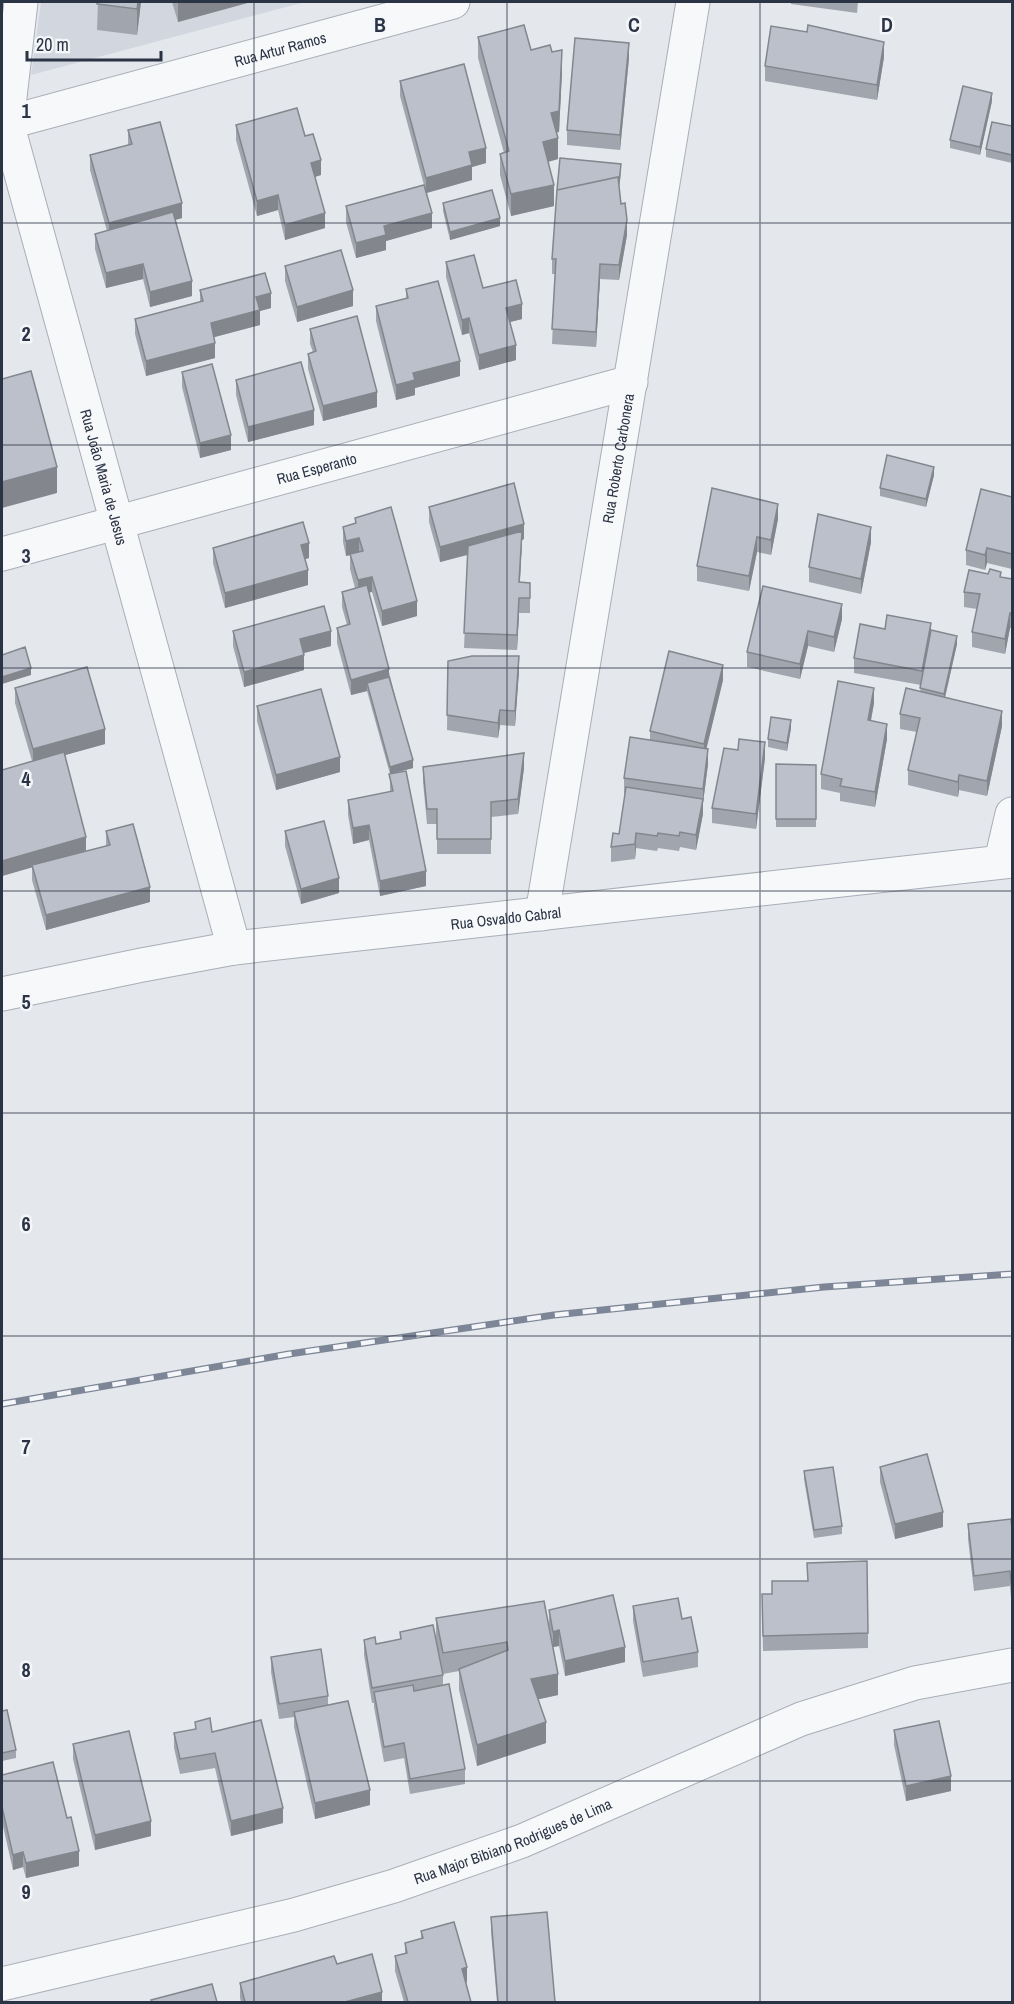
<svg xmlns="http://www.w3.org/2000/svg" width="1014" height="2004" font-family="'Archivo Narrow',sans-serif">
	<style>
		.built { fill: #d2d6de }
		.lines { fill: none; stroke-linecap: round; stroke-linejoin: round }
		.street-casing { stroke: #a9aeb7; stroke-width: 35 }
		.street { stroke: #f7f8fa; stroke-width: 33 }
		.rail-casing { stroke: #7d8696; stroke-width: 7 }
		.rail { stroke: #f4f6f9; stroke-width: 4.5; stroke-dasharray: 14; stroke-linecap: butt }
		.wall { fill: #a1a5ae }
		.shaded-wall { fill: #83868d }
		.building { fill: #bbc0ca; stroke: #83868d; stroke-width: 1.5 }
		.grid { fill: none; stroke: #2b3445; stroke-width: 1.5; stroke-opacity: 0.55 }
		.labels { text-anchor: middle; dominant-baseline: central; stroke-width: 5; stroke-linejoin: round; paint-order: stroke }
		.street-label { font-size: 15px; fill: #2b3445; stroke: #f4f6f9 }
		.grid-label { font-size: 20px; text-anchor: middle; font-weight: bold; fill: #2b3445; stroke: #f4f6f9; stroke-width: 5; stroke-linejoin: round; paint-order: stroke }
	</style>
	<rect width="100%" height="100%" fill="#e4e7ec"/>
	<path class="built" d="M41,2H305L31,75Z"/>
	<g class="lines">
		<defs>
			<g id="street">
				<path id="s1" d="M21,2L7,123L234,948"/>
				<path id="s2" d="M2,124L453,2"/>
				<path id="s3" d="M2,554L631,382"/>
				<path d="M1001,861L1012,814"/>
				<path id="s4" d="M542,914L693,2"/>
				<path id="s5" d="M2,994L142,965L234,948L1012,861"/>
				<path id="s6" d="M2,1984L294,1915L394,1886L522,1841L801,1719L915,1683L1012,1665"/>
			</g>
		</defs>
		<use href="#street" class="street-casing"/>
		<use href="#street" class="street"/>
		<defs>
			<path id="rail" d="M2,1404L289,1354L554,1315L824,1287L1012,1274"/>
		</defs>
		<use href="#rail" class="rail-casing"/>
		<use href="#rail" class="rail"/>
	</g>
	<path class="wall" d="M98,2H141L137,35L97,30Z
		M172,2H251L178,22Z
		M791,2H858L857,13L791,4Z
		M478,37L531,50L552,52L562,71L559,132H556L558,159L548,162L554,206L511,216L500,175V154L504,153L478,58Z
		M884,57L877,100L765,81V66Z
		M629,58L620,150L567,145V130Z
		M400,81L486,163L472,167V180L427,193L432,228L386,241V250L356,258L346,222V206L424,185L400,96Z
		M992,101L980,155L950,148V140Z
		M236,125L305,136L321,175L315,177L325,228L285,240L278,210L257,216L236,140Z
		M1012,126V163L986,157V149Z
		M128,130L182,218L175,220L192,296L150,307L143,279L106,288L95,249V234L107,231L90,170V155L128,145Z
		M621,172L619,190L627,235L619,280L600,279L596,347L552,344L555,274H552V259Z
		M443,203L500,226L450,240L443,211Z
		M446,262L483,288L522,319L510,322L516,360L479,370L469,333L462,335L446,277Z
		M285,266L353,306L297,322L285,281Z
		M406,289L460,376L415,388V395L396,400L376,321V306L406,298Z
		M200,290L271,308L260,311V325L214,337L215,358L146,376L135,334V319L200,302Z
		M310,329L377,407L323,421L308,369V354L313,352L310,344Z
		M182,372L231,450L200,458L182,387Z
		M236,380L314,425L248,442L236,395Z
		M934,475L926,507L880,496V488Z
		M1012,497V569L987,563L985,570L966,565V550Z
		M429,507L524,539L522,540L520,582L530,583V613H519L517,650L464,648L468,555L440,562L429,522Z
		M355,518L417,616L382,626L372,592H369L413,768L390,774L426,886L380,896L369,840L353,844L348,815V800L390,792V774L367,691L351,695L337,643V628L347,625L342,607V592L355,588L350,569V555L346,556L343,542V527L355,524Z
		M778,519L771,555L757,552L749,591L697,581V566Z
		M871,542L861,594L809,582V567Z
		M213,548L309,558L305,559L308,585L225,608L213,563Z
		M1001,577L1012,579V628H1010L1005,654L972,647V632L977,609L964,607V592Z
		M842,619L834,652L808,646L800,679L747,667V652Z
		M885,629L931,631L957,644L945,698L1002,726L987,796L959,790L958,797L908,785V770L917,732L900,729V714L920,692L921,685L854,673V658Z
		M233,631L331,646L304,653V670L244,687L233,646Z
		M448,661L519,671L515,726L500,725L498,738L447,730Z
		M723,680L706,749L708,764L703,803V814L696,850L680,847L679,851L658,848L657,851L636,848L635,859L611,862V847L619,834L625,794L624,793V778L650,740V731Z
		M15,688L105,744L65,755L86,851L106,846V831L150,902L46,930L32,880V867L2,876V770L32,761L15,703Z
		M874,703L871,721L887,739L875,807L840,801V793L821,789V774Z
		M257,706L340,772L276,790L257,721Z
		M791,728L787,751L768,747V739Z
		M738,750L765,758L756,829L712,823V808Z
		M776,764L816,765V827H776Z
		M423,767L524,768L518,814L491,817V854H437V824H427L423,782Z
		M285,831L339,893L301,904L285,846Z
		M880,1467L943,1527L895,1539L880,1482Z
		M804,1471L842,1526V1534L814,1538L804,1479Z
		M968,1524L1012,1529V1596L1011,1597L1010,1586L974,1591L968,1539Z
		M762,1594L868,1633V1648L763,1651Z
		M544,1601L558,1695L538,1699L546,1743L477,1766L459,1690V1671L443,1674L436,1639V1618Z
		M633,1606L698,1652V1667L643,1677L633,1621Z
		M549,1610L625,1662L565,1676L559,1646L553,1647L549,1625Z
		M400,1632L443,1675V1686L465,1769V1784L410,1794L404,1758L384,1762L374,1707V1703H372L364,1655V1640L376,1644L400,1639Z
		M271,1657L328,1696V1705L370,1805L315,1819L294,1727V1717L279,1719L271,1672Z
		M2,1711L16,1750V1758L2,1761Z
		M195,1722L212,1732L283,1823L231,1836L215,1768L180,1774L174,1748V1733L195,1729Z
		M894,1730L951,1791L906,1801L894,1745Z
		M73,1744L151,1836L95,1850L73,1759Z
		M2,1775L67,1818L79,1866L26,1878L23,1867L13,1870L2,1822Z
		M491,1917L555,2002H497L491,1932Z
		M421,1931L467,1982L466,1983L471,2002H404L395,1971V1956L405,1953V1943L421,1939Z
		M337,1964L382,2002H241L240,1998V1983Z"/>
	<path class="shaded-wall" d="M138,2H141L137,35V9Z
		M178,2H251L178,22Z
		M884,42V57L877,100V85Z
		M629,43V58L620,150V135Z
		M562,50V71L559,132L551,134V113Z
		M992,93V101L980,155V147Z
		M558,138V159L543,163V142Z
		M486,148V163L472,167V180L426,193V178L469,152Z
		M321,160V175L311,178V163Z
		M554,185V206L511,216V194Z
		M278,195V210L257,216V201Z
		M182,203V218L109,238V223Z
		M325,213V228L285,240V225Z
		M432,213V228L386,241V250L356,258V243L384,226Z
		M500,218V226L450,240V232Z
		M627,220V235L619,280V265Z
		M143,264V279L106,288V273Z
		M600,264V279L596,347V332Z
		M192,281V296L150,307V292Z
		M353,290V306L297,322V307Z
		M271,293V308L260,311V325L211,338V323L256,297Z
		M522,304V319L506,323V308Z
		M469,318V333L462,335V320Z
		M215,343V358L146,376V361Z
		M516,345V360L479,370V355Z
		M460,361V376L415,388V395L396,400V385L413,373Z
		M377,392V407L323,421V406Z
		M314,410V425L248,442V427Z
		M231,435V450L200,458V443Z
		M57,467V493L2,508V482Z
		M934,467V475L926,507V499Z
		M778,504V519L771,555V540Z
		M524,524V539L522,540L519,597L521,540L440,562V547Z
		M871,527V542L861,594V579Z
		M757,537V552L749,591V576Z
		M359,538V553L346,556V541Z
		M309,543V558L301,560V545Z
		M987,548V563L985,570V555Z
		M308,570V585L225,608V593Z
		M372,577V592L358,595V580Z
		M519,598V613L517,650V635Z
		M417,601V616L382,626V611Z
		M842,604V619L834,652V637Z
		M1010,613V628L1005,654V639Z
		M931,623V638L922,686V671Z
		M331,631V646L300,654V639Z
		M808,631V646L800,679V664Z
		M957,636V644L944,701V694Z
		M304,655V670L244,687V672Z
		M519,656V671L515,726V711Z
		M723,665V680L704,759V744Z
		M31,668V675L2,684V677Z
		M389,669V684L367,683V691L351,695V680Z
		M874,688V703L868,735V720Z
		M500,710V725L498,738V723Z
		M1002,711V726L987,796V781Z
		M791,720V728L787,751V743Z
		M887,724V739L875,807V792Z
		M105,729V744L33,764V749Z
		M765,742V758L756,829V814Z
		M708,749V764L703,803V814L696,850V835L703,800V789Z
		M524,753V768L518,814V799Z
		M340,757V772L276,790V775Z
		M413,760V768L390,774V767Z
		M959,775V790L958,797V782Z
		M369,825V840L353,844V828Z
		M636,833V848L635,859V844Z
		M86,837V852L2,876V861Z
		M426,871V886L380,896V881Z
		M339,878V893L301,904V889Z
		M150,887V902L46,930V915Z
		M943,1512V1527L895,1539V1524Z
		M559,1630V1646L553,1647V1632Z
		M625,1647V1662L565,1676V1661Z
		M558,1674V1695L531,1701V1679Z
		M546,1722V1743L477,1766V1745Z
		M951,1776V1791L906,1801V1786Z
		M370,1790V1805L315,1819V1803Z
		M283,1808V1823L231,1836V1821Z
		M151,1821V1836L95,1850V1835Z
		M79,1851V1866L26,1878V1863Z
		M23,1852V1867L13,1870V1855Z
		M467,1967V1982L462,1984V1969Z
		M382,1992V2002H345Z"/>
	<path class="building" d="M98,2H138L137,9L97,4Z
		M524,25L531,50L550,45L552,52L562,50L559,111L551,113L558,138L543,142L554,185L511,194L500,154L509,151L478,37Z
		M808,25L884,42L877,85L765,66L771,26L807,32Z
		M575,38L629,43L620,135L567,130Z
		M464,64L486,148L469,152L472,165L426,178L400,81Z
		M963,86L992,93L980,147L950,140Z
		M297,108L305,136L313,134L321,160L311,163L325,213L285,225L278,195L257,201L236,125Z
		M160,122L182,203L109,223L90,155L132,144L128,130Z
		M992,122L1012,126V155L986,149Z
		M560,158L621,164L619,183V184L618,177L557,190Z
		M618,177L621,204L625,203L627,220L619,265L600,264L596,332L552,329L556,259H552L557,190Z
		M424,185L432,213L384,226L386,235L356,243L346,206Z
		M492,190L500,218L450,232L443,203Z
		M173,212L192,281L150,292L143,264L106,273L95,234Z
		M341,250L353,290L297,307L285,266Z
		M474,255L483,288L516,280L522,304L506,308L516,345L479,355L469,318L462,320L446,262Z
		M265,273L271,293L256,297L260,310L211,323L215,343L146,361L135,319L203,301L200,290Z
		M438,281L460,361L413,373L415,380L396,385L376,306L408,298L406,289Z
		M357,316L377,392L323,406L308,354L316,351L310,329Z
		M301,362L314,410L248,427L236,380Z
		M212,364L231,435L200,443L182,372Z
		M31,371L57,467L2,482V379Z
		M887,455L934,467L926,499L880,488Z
		M514,483L524,524L440,547L429,507Z
		M712,488L778,504L771,540L757,537L749,576L697,566Z
		M981,489L1012,497V554L987,548L985,555L966,550Z
		M391,507L417,601L382,611L372,577L358,580L350,554L363,551L359,538L346,541L343,527L356,523L355,518Z
		M818,514L871,527L861,579L809,567Z
		M303,522L309,543L301,545L308,570L225,593L213,548Z
		M522,531L519,582L530,583V598H519L517,635L464,633L468,546Z
		M990,569L1001,572L1000,577L1012,579V613H1010L1005,639L972,632L980,594L964,592L969,570L988,574Z
		M367,585L389,669L351,680L337,628L350,624L342,592Z
		M763,586L842,604L834,637L808,631L800,664L747,652Z
		M324,606L331,631L300,639L304,655L244,672L233,631Z
		M887,615L931,623L922,671L854,658L860,624L885,629Z
		M931,630L957,636L944,694L920,688Z
		M25,647L31,668L2,677V655Z
		M669,651L723,665L704,744L650,731Z
		M472,656H519L515,711L500,710L498,723L447,715L448,661Z
		M87,667L105,729L33,749L15,688Z
		M389,677L413,760L390,767L367,683Z
		M838,681L874,688L868,720L887,724L875,792L840,786L842,779L821,774Z
		M906,688L1002,711L987,781L959,775L958,782L908,770L920,718L900,714Z
		M321,689L340,757L276,775L257,706Z
		M771,717L791,720L787,743L768,739Z
		M630,737L708,749L703,789L624,778Z
		M739,739L765,742L756,814L712,808L724,748L738,750Z
		M64,752L86,837L2,861V770Z
		M524,753L518,799L491,802V839H437V809H427L423,767Z
		M776,764L816,765V819H776Z
		M406,771L426,871L380,881L369,825L353,828L348,800L393,791L389,774Z
		M626,787L703,799L696,835L680,832L679,836L658,833L657,836L636,833L635,844L611,847L613,833L619,834Z
		M324,821L339,878L301,889L285,831Z
		M133,824L150,887L46,915L32,865L110,845L106,831Z
		M927,1454L943,1512L895,1524L880,1467Z
		M833,1467L842,1526L814,1530L804,1471Z
		M1011,1519L1012,1529V1581L1011,1582L1010,1571L974,1576L968,1524Z
		M867,1561L868,1633L763,1636L762,1594H772V1581H808L807,1563Z
		M613,1595L625,1647L565,1661L559,1630L553,1632L549,1610Z
		M678,1598L682,1619L691,1617L698,1652L643,1662L633,1606Z
		M544,1601L558,1674L531,1679L546,1722L477,1745L459,1669L508,1650L507,1642L443,1653L436,1618Z
		M433,1625L443,1675L372,1688L364,1640L375,1637L376,1644L401,1639L400,1632Z
		M321,1649L328,1696L279,1704L271,1657Z
		M449,1684L465,1769L410,1779L404,1743L384,1747L374,1692L413,1685L414,1691Z
		M348,1701L370,1790L315,1803L294,1712Z
		M7,1710L16,1750L2,1753V1711Z
		M210,1718L212,1732L261,1720L283,1808L231,1821L215,1753L180,1759L174,1733L196,1729L195,1722Z
		M939,1721L951,1776L906,1786L894,1730Z
		M129,1731L151,1821L95,1835L73,1744Z
		M53,1762L67,1818L71,1817L79,1851L26,1863L23,1852L13,1855L2,1807V1775Z
		M547,1912L555,2002H498L491,1917Z
		M454,1922L467,1967L462,1969L471,2002H408L395,1956L407,1953L405,1943L423,1938L421,1931Z
		M372,1954L382,1992L345,2002H245L240,1983L334,1956L337,1964Z
		M212,1984L217,2002H152L151,2000Z"/>
	<path class="grid" d="M254,2V2002M507,2V2002M760,2V2002M2,223H1012M2,445H1012M2,668H1012M2,891H1012M2,1113H1012M2,1336H1012M2,1559H1012M2,1781H1012"/>
	<g class="labels">
		<g class="street-label">
			<text stroke="none"><textPath href="#s2" startOffset="288">Rua Artur Ramos</textPath></text>
			<text stroke="none"><textPath href="#s4" startOffset="462">Rua Roberto Carbonera</textPath></text>
			<text stroke="none"><textPath href="#s3" startOffset="326">Rua Esperanto</textPath></text>
			<text stroke="none"><textPath href="#s1" startOffset="489">Rua João Maria de Jesus</textPath></text>
			<text stroke="none"><textPath href="#s5" startOffset="510">Rua Osvaldo Cabral</textPath></text>
			<text stroke="none"><textPath href="#s6" startOffset="531">Rua Major Bibiano Rodrigues de Lima</textPath></text>
		</g>
	</g>
	<g class="grid-label">
		<text x="380" y="32">B</text>
		<text x="634" y="32">C</text>
		<text x="887" y="32">D</text>
		<text x="26" y="118">1</text>
		<text x="26" y="341">2</text>
		<text x="26" y="563">3</text>
		<text x="26" y="786">4</text>
		<text x="26" y="1009">5</text>
		<text x="26" y="1231">6</text>
		<text x="26" y="1454">7</text>
		<text x="26" y="1677">8</text>
		<text x="26" y="1899">9</text>
	</g>
	<rect width="1014" height="2004" fill="none" stroke="#2b3445" stroke-width="6"/>
	<path d="M27 51v9h134v-9" fill="none" stroke="#2b3445" stroke-width="3"/>
	<text x="36" y="51" font-size="18" fill="#2b3445" stroke="#f4f6f9" stroke-width="4.5" paint-order="stroke">20 m</text>
</svg>
